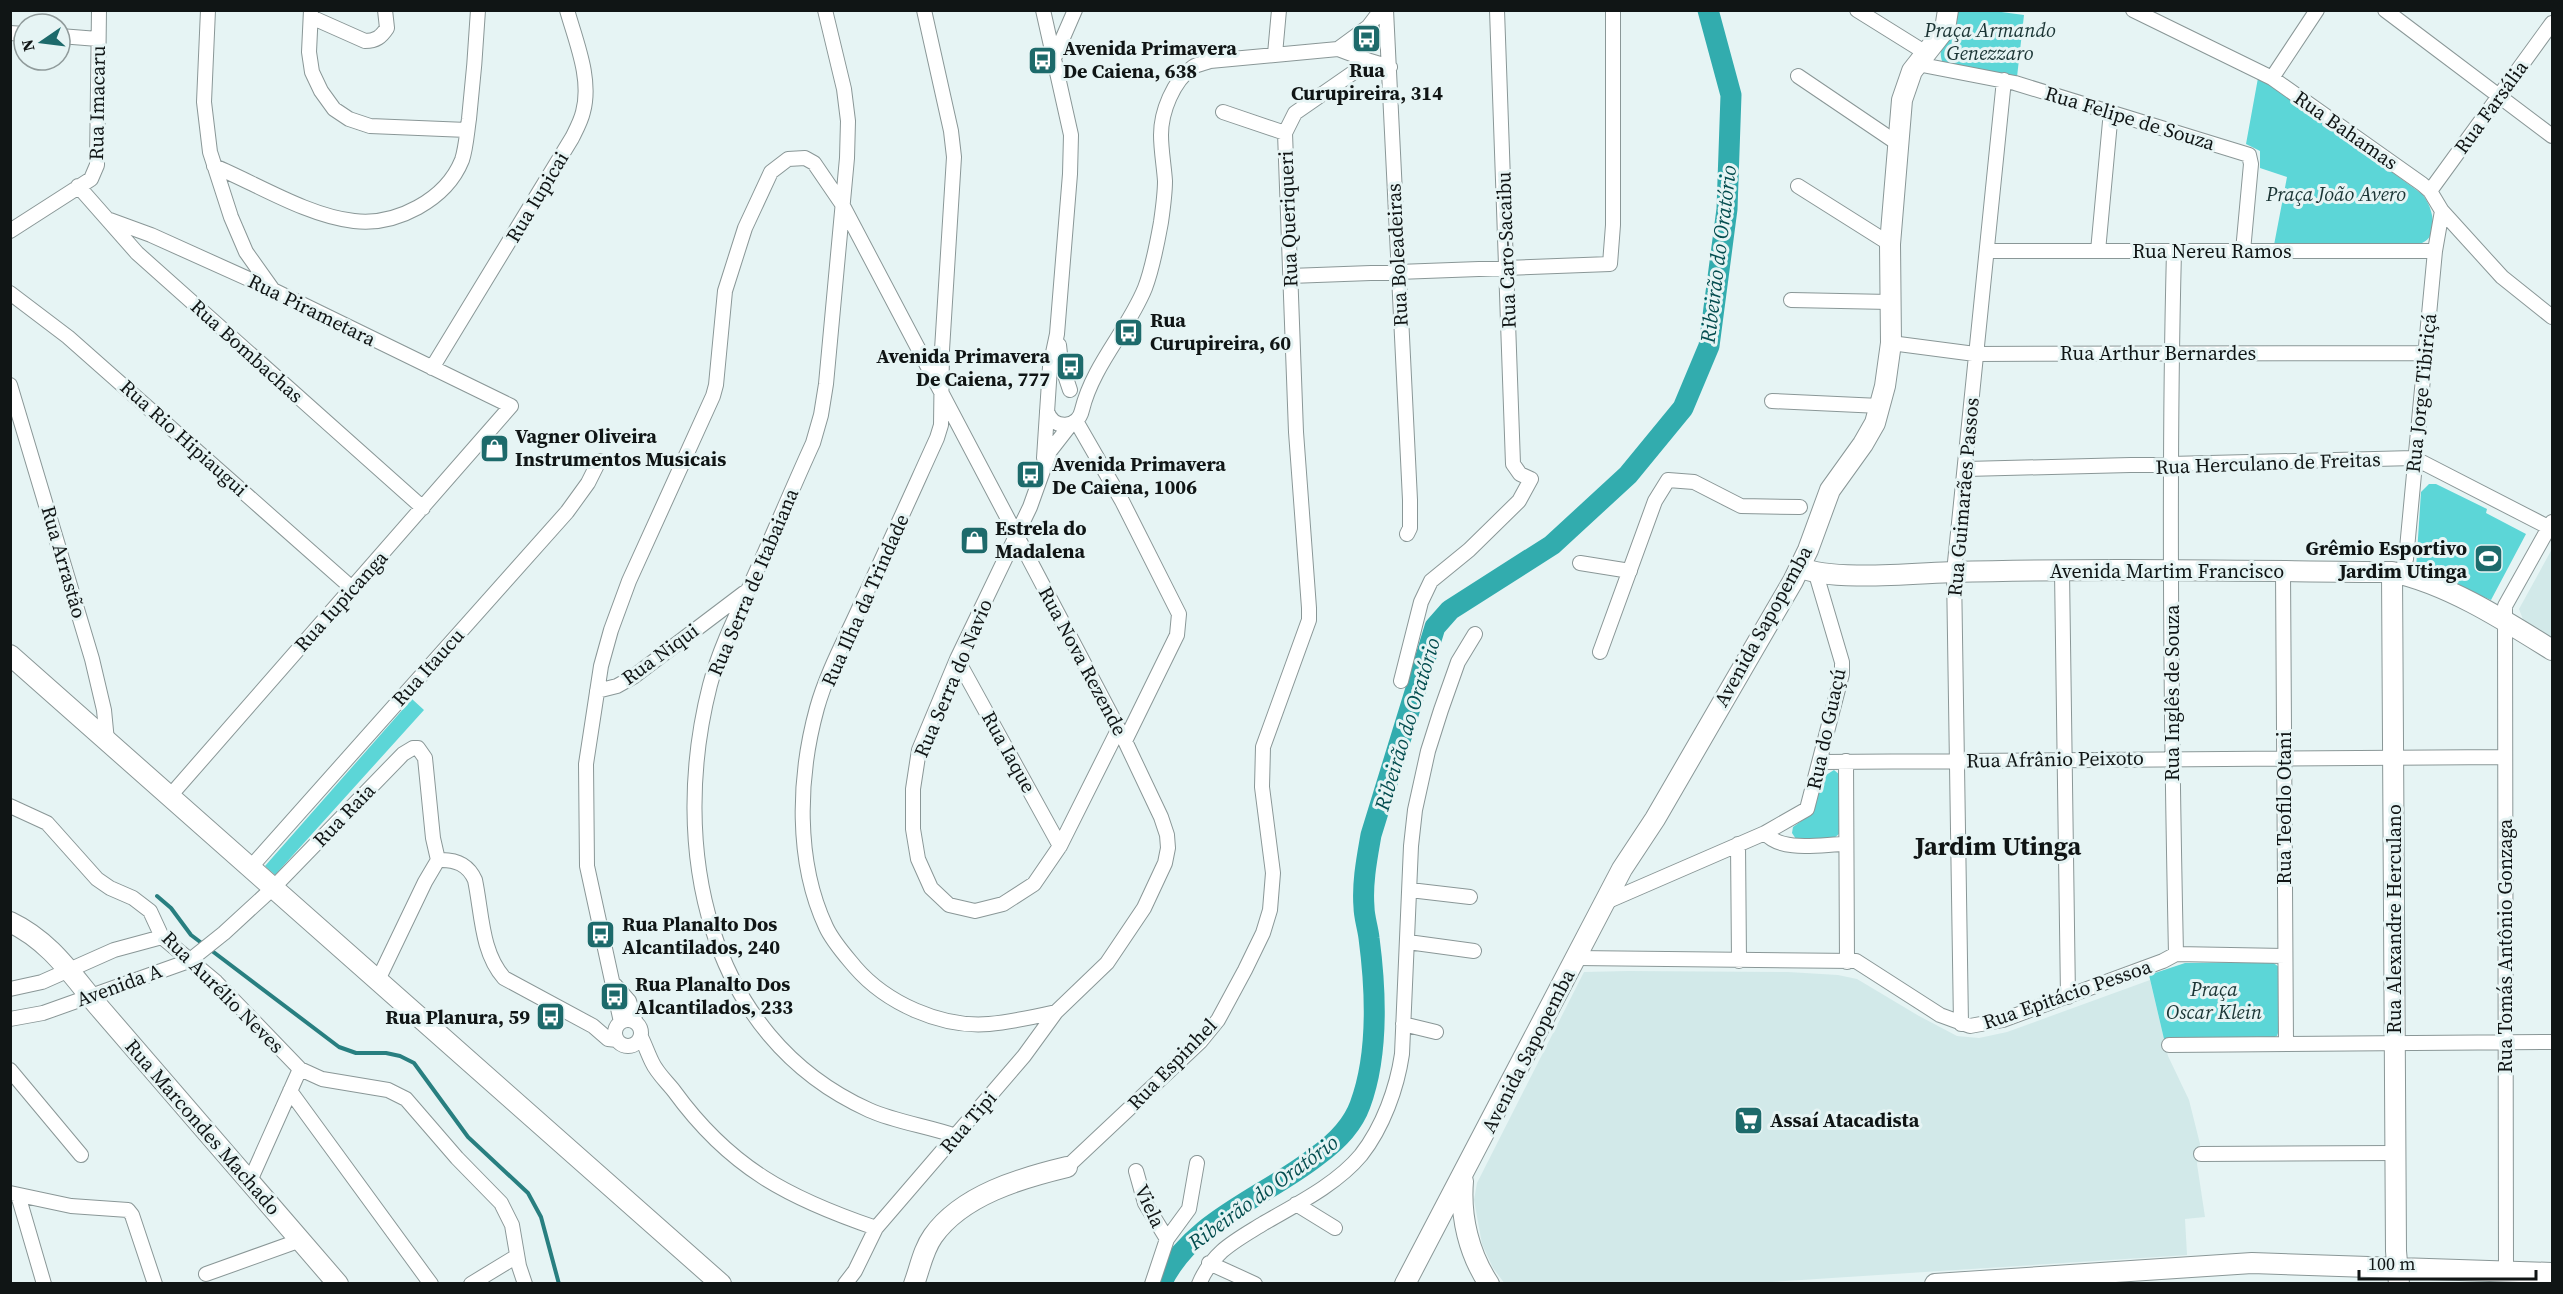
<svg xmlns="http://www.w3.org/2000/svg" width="2563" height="1294" font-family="'Source Serif 4',serif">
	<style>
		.built { fill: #d2e9e9 }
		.green { fill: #5cd6d7 }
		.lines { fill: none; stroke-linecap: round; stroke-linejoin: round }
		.stream { stroke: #287f80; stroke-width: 4 }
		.river { stroke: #32acae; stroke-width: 21 }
		.street-casing { stroke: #8a9797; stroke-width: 16 }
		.secondary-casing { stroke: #8a9797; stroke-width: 22 }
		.street { stroke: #fff; stroke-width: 14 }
		.secondary { stroke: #fff; stroke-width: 20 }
		.labels { text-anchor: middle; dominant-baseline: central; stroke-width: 6; stroke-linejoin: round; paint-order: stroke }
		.park-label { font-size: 20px; font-style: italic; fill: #1a3434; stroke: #e6f4f4 }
		.poi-label { font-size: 20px; font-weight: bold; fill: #101515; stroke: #e6f4f4; text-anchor: start }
		.street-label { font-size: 20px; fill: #101515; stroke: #e6f4f4 }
		.water-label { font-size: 21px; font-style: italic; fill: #044d4f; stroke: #e6f4f4 }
		.district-label { font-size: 26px; font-weight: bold; fill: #101515; stroke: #e6f4f4 }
	</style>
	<rect width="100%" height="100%" fill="#e6f4f4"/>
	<path class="built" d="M2552,549V637L2524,622L2519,609Z
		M1628,971L1788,972L1838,975L1857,979L1919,1016L1957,1036L1979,1038L2007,1032L2150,980L2168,1056L2189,1100L2200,1144L2197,1164L2205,1217L2185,1219L2187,1255L1755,1283L1505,1284L1493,1268L1482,1244L1474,1200L1477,1183L1584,972Z"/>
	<path class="green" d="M1955,11H1994L2024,15L2017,77L1943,63C1935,49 1950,25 1955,11Z
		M2258,78L2274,86L2422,194C2433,206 2440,236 2422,243L2274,245L2287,177L2260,168V151L2246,144Z
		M2429,484H2436L2487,509L2486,513L2526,534L2491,600L2416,569L2421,492Z
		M412,699L424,710L275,875L265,866Z
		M1834,770L1840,775V833L1833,839H1796L1792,833L1793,827L1811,814L1823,777Z
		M2272,962L2279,967V1030L2277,1036L2272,1038L2164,1039L2149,975L2185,963Z"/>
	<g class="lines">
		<path class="stream" d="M157,896L171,908L191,935L339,1047L356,1053H386L400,1056L414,1063L468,1137L528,1193L541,1217L559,1284"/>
		<path class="river" d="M1161,1284C1190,1221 1265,1197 1317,1156C1335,1143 1352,1127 1360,1105C1379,1054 1376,991 1369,938C1368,928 1364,917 1364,907C1362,883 1367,858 1371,835L1435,627L1450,610L1552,545L1628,475L1683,408L1709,346L1727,209L1731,95L1708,10"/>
		<defs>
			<path id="street" d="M208,10L204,102L210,152L231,217L246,252L273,290
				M311,10L309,52L312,72L321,91L334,109L349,119L370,126L467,130
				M825,10L844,89L848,121L847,158L826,384L821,415L813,443C791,491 771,540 749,588C734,620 719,651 710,685C669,845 705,1036 869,1110C896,1122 927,1126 956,1136
				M924,10L951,131L954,157L942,350L941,425L937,438C912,493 887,549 861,604C846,638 827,672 817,708C798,777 795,861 826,927C833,942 845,955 855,967C886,1003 941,1028 989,1024C1011,1022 1034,1017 1056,1012
				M1043,10L1071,135L1070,174L1057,334L1050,367L1044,458
				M1386,10L1410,500V528L1407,534
				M1857,10L1926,53
				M2133,10L2272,78L2422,184L2430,191L2442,211L2502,277L2552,317
				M2385,10L2552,136
				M311,17L365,41C376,41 381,37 387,28L385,10
				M10,33L24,34
				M60,36L98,39
				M1338,49L1370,61
				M1275,54L1279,10
				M1055,56L1075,10
				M1917,64L2015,83L2249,155L2251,164L2243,251
				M1798,76L1897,143
				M2272,78L2317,10
				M1223,112L1285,133
				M214,166C257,184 308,216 354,221C396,226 446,200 462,160C466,148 467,132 469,119C473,83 476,47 478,10
				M78,186L137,253L423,508
				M1798,186L1890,244
				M2430,191L2552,23
				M110,220L151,235L273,290L511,406L170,796
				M10,231L91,179L97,165L99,10
				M1988,251H2435
				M2098,251L2111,111
				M2174,251C2168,485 2171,720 2176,954
				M1290,276L1610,264L1613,225V10
				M10,293L68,337L353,589
				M1791,300L1890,302
				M1891,343L1975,354L2425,353
				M1059,345L1061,363L1070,390
				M432,368L572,138C576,130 581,121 583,112C592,79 576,42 567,10
				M10,385L92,659L104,710L107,741
				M1772,401L1880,406
				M1047,411C1053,430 1078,429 1082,410C1093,365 1128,330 1145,288C1153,267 1157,244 1161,222C1163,208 1165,194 1165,181C1164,166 1161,150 1161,135C1161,112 1173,81 1193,67C1198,64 1205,63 1210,61L1338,49L1368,27L1381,10
				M1076,421L1122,501L1179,614L1177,635L1125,741
				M1071,424L1050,451L1030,507L957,659L919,750L913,789V829L918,859L931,888L949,905L975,911L1003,904L1034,884L1060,846L1118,730
				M1966,469L2414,458L2552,529
				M1580,563L1630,571
				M2062,571L2068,997
				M2283,571L2286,1044
				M2401,574L2406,559L2435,251L2442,211
				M1600,652L1655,501L1668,480L1694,482L1741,506L1800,507
				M957,659L1060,846
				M1401,681L1421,602L1431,581L1469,550L1519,501L1531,479L1520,474L1513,464L1497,10
				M597,691L617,686L633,677L744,593
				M1846,761L1847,962
				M1821,762L2505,757
				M10,806L47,823L97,879L110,888L133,898L150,911L162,937L216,982L300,1069L322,1079L388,1090L406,1099L457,1158L501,1203L512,1225L519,1266L525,1284
				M1765,833C1782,853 1822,844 1846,844
				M1738,844L1739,961
				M438,860C455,859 468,864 475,880C482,913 481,952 504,978L593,1026L608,1039L617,1040
				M250,868L567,512L588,483L599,461
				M1410,890L1470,897
				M1606,902L1765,833L1807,809L1842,674V662L1816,574
				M1408,942L1474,951
				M1576,958L1856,961L1940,1015L1970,1026L2003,1020L2163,961L2176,954L2285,956
				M615,985L629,1001L636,1023
				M10,989L42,982L114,950L162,937
				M10,1019L43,1013L189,961L224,933L273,888L403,754L413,748H418L425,758L433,838L438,860L425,882L378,980
				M615 1033a13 13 0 1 1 26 0a13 13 0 1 1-26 0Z
				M621,1022L587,866L586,764L601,666L611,630L629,581L713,396L716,385L725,291L745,228L771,172L788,159L805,158L814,163L842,204L1125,741L1161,817L1167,835L1168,848L1165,863L1144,908L1107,963L1056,1012L1024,1056L876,1228L855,1271L845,1284
				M1403,1024L1436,1032
				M1961,1024L1954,572L2004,80
				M641,1037C645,1045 648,1054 652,1062C657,1073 667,1082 674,1091C730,1168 788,1198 876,1228
				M2169,1045L2552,1042
				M10,1070L81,1155
				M290,1091L431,1284
				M2201,1154L2395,1153
				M1067,1167L1200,1042L1218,1020L1245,970L1263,933L1270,910L1273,873L1262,787L1263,747L1309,620V608L1296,432L1285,133L1295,113L1370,61L1390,67
				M1136,1171L1145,1203L1167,1239
				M250,1181L300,1069
				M10,1193L71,1206L128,1210L132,1215L155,1284
				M18,1195L44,1284
				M1296,1204L1335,1228
				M1209,1263L1255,1284
				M2506,1271L2505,606L2552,522
				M206,1274L301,1240
				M471,1284L517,1256
				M1152,1284L1167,1239L1189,1209L1197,1163
				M1199,1284C1213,1251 1235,1241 1264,1223C1297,1204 1337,1184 1361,1155C1383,1127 1397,1088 1402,1054L1411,846L1415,810L1428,751L1441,710L1458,662L1475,634"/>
			<path id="secondary" d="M1800,567C1829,582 1918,573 1953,572C2100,568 2246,571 2392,572C2448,584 2504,620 2552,650
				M2392,572L2396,1251L2399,1284
				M10,655L721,1284
				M10,922C50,941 71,974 98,1006L338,1284
				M1463,1181C1460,1217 1469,1254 1489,1284
				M914,1284C920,1268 923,1250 933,1236C962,1195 1021,1178 1067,1167
				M1405,1284L1622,869L1655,819L1793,581L1808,550L1830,490L1863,444L1875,423L1885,386L1891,343L1890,244L1902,100L1912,71L1945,29L1948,10
				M1935,1284L2252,1263L2552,1273"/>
		</defs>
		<use href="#street" class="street-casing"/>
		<use href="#secondary" class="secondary-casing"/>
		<use href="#street" class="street"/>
		<use href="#secondary" class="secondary"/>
	</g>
	<defs>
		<symbol id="bus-square" viewBox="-11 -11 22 22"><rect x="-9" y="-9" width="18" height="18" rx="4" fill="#1d6a6b" stroke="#e6f4f4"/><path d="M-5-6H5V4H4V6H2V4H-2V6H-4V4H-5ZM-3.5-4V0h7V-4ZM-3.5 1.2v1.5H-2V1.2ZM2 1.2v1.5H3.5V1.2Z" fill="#fff"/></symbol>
		<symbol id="shop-square" viewBox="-11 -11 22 22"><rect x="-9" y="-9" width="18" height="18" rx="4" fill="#1d6a6b" stroke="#e6f4f4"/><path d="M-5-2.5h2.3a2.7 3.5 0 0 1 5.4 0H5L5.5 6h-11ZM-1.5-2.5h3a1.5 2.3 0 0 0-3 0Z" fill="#fff"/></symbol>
		<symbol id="stadium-square" viewBox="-11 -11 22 22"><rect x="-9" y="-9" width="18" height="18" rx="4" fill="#1d6a6b" stroke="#e6f4f4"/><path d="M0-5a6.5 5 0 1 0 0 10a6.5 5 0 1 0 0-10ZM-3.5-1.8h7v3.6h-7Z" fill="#fff"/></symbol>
		<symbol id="supermarket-square" viewBox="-11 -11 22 22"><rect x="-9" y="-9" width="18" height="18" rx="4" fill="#1d6a6b" stroke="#e6f4f4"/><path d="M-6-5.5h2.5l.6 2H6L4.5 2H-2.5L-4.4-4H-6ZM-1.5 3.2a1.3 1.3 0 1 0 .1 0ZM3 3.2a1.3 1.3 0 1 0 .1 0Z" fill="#fff"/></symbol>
	</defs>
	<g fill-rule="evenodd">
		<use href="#bus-square" x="1350" y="22" width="33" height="33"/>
		<use href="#bus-square" x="1026" y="44" width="33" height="33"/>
		<use href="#bus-square" x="1112" y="316" width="33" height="33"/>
		<use href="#bus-square" x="1054" y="350" width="33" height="33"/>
		<use href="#shop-square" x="478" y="432" width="33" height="33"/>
		<use href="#bus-square" x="1014" y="458" width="33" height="33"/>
		<use href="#shop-square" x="958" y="524" width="33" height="33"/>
		<use href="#stadium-square" x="2472" y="542" width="33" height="33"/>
		<use href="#bus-square" x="584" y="918" width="33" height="33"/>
		<use href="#bus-square" x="598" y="980" width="33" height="33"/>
		<use href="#bus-square" x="534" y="1000" width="33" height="33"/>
		<use href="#supermarket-square" x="1732" y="1104" width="33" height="33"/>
	</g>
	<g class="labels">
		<g class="park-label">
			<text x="1990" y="30">Praça Armando<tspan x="1990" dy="23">Genezzaro</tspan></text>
			<text x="2336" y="194">Praça João Avero</text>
			<text x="2214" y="989">Praça<tspan x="2214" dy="23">Oscar Klein</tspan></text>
		</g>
		<g class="poi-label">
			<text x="1063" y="48">Avenida Primavera<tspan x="1063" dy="23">De Caiena, 638</tspan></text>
			<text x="1367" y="70" text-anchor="middle">Rua<tspan x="1367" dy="23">Curupireira, 314</tspan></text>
			<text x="1150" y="320">Rua<tspan x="1150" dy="23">Curupireira, 60</tspan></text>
			<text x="1050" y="356" text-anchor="end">Avenida Primavera<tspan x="1050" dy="23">De Caiena, 777</tspan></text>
			<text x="515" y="436">Vagner Oliveira<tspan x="515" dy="23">Instrumentos Musicais</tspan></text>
			<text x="1052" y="464">Avenida Primavera<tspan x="1052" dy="23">De Caiena, 1006</tspan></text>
			<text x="995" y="528">Estrela do<tspan x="995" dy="23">Madalena</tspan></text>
			<text x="2467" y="548" text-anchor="end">Grêmio Esportivo<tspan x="2467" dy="23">Jardim Utinga</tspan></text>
			<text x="622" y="924">Rua Planalto Dos<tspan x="622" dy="23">Alcantilados, 240</tspan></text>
			<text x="635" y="984">Rua Planalto Dos<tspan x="635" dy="23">Alcantilados, 233</tspan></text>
			<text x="530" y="1017" text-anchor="end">Rua Planura, 59</text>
			<text x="1770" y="1120">Assaí Atacadista</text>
		</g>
		<g class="street-label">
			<text transform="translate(97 103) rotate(-89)">Rua Imacaru</text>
			<text transform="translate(2491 107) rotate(-54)">Rua Farsália</text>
			<text transform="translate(2130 118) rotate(17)">Rua Felipe de Souza</text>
			<text transform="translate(2346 130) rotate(35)">Rua Bahamas</text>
			<text transform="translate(537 197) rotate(-59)">Rua Iupicai</text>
			<text transform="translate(1288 219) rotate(-92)">Rua Queriqueri</text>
			<text transform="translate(1506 250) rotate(-92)">Rua Caro-Sacaibu</text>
			<text x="2212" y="251">Rua Nereu Ramos</text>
			<text transform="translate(1397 255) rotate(-93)">Rua Boleadeiras</text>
			<text transform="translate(312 310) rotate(26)">Rua Pirametara</text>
			<text transform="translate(247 351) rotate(42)">Rua Bombachas</text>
			<text x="2158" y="353">Rua Arthur Bernardes</text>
			<text transform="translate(2421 393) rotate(-84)">Rua Jorge Tibiriçá</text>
			<text transform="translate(184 438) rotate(42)">Rua Rio Hipiaugui</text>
			<text transform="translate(2268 463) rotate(-2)">Rua Herculano de Freitas</text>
			<text transform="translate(1963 497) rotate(-85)">Rua Guimarães Passos</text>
			<text transform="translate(64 562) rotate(74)">Rua Arrastão</text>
			<text x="2167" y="571">Avenida Martim Francisco</text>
			<text transform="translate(753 582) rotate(-67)">Rua Serra de Itabaiana</text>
			<text transform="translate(865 600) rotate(-66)">Rua Ilha da Trindade</text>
			<text transform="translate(341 601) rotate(-48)">Rua Iupicanga</text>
			<text transform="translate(1763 626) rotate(-61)">Avenida Sapopemba</text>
			<text transform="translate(660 654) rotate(-36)">Rua Niqui</text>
			<text transform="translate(1083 661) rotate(62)">Rua Nova Rezende</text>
			<text transform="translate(428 667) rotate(-48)">Rua Itaucu</text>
			<text transform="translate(953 678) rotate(-67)">Rua Serra do Navio</text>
			<text transform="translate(2172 693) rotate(-90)">Rua Inglês de Souza</text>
			<text transform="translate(1826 729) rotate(-78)">Rua do Guaçú</text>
			<text transform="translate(1009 752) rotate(61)">Rua Iaque</text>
			<text transform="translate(2055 759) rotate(-1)">Rua Afrânio Peixoto</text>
			<text transform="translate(2284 808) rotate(-90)">Rua Teofilo Otani</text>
			<text transform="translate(344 815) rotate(-46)">Rua Raia</text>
			<text transform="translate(2394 919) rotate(-90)">Rua Alexandre Herculano</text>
			<text transform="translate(2505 946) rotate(-90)">Rua Tomás Antônio Gonzaga</text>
			<text transform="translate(119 985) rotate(-20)">Avenida A</text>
			<text transform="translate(223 992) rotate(45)">Rua Aurélio Neves</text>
			<text transform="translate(2067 994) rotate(-19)">Rua Epitácio Pessoa</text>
			<text transform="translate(1528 1051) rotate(-63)">Avenida Sapopemba</text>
			<text transform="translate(1172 1064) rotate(-46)">Rua Espinhel</text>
			<text transform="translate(968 1122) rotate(-49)">Rua Tipi</text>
			<text transform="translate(203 1127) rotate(49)">Rua Marcondes Machado</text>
			<text transform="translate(1150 1206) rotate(65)">Viela</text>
		</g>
		<g class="water-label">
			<text transform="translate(1718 254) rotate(-83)">Ribeirão do Oratório</text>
			<text transform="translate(1407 724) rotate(-73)">Ribeirão do Oratório</text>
			<text transform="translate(1263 1192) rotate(-36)">Ribeirão do Oratório</text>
		</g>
		<g class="district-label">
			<text x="1998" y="846">Jardim Utinga</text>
		</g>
	</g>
	<rect width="2563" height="1294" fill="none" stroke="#101515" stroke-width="24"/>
	<g transform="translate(42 42) rotate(256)"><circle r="28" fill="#e6f4f4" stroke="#909b9b" stroke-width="1.5"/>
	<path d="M0-4.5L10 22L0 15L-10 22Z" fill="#1d6a6b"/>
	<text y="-9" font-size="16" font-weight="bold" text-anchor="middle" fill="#101515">N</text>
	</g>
	<path d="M2359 1270v9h177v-9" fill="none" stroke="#101515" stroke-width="3"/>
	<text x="2368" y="1270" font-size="18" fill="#101515" stroke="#e6f4f4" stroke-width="4.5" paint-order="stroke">100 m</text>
</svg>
